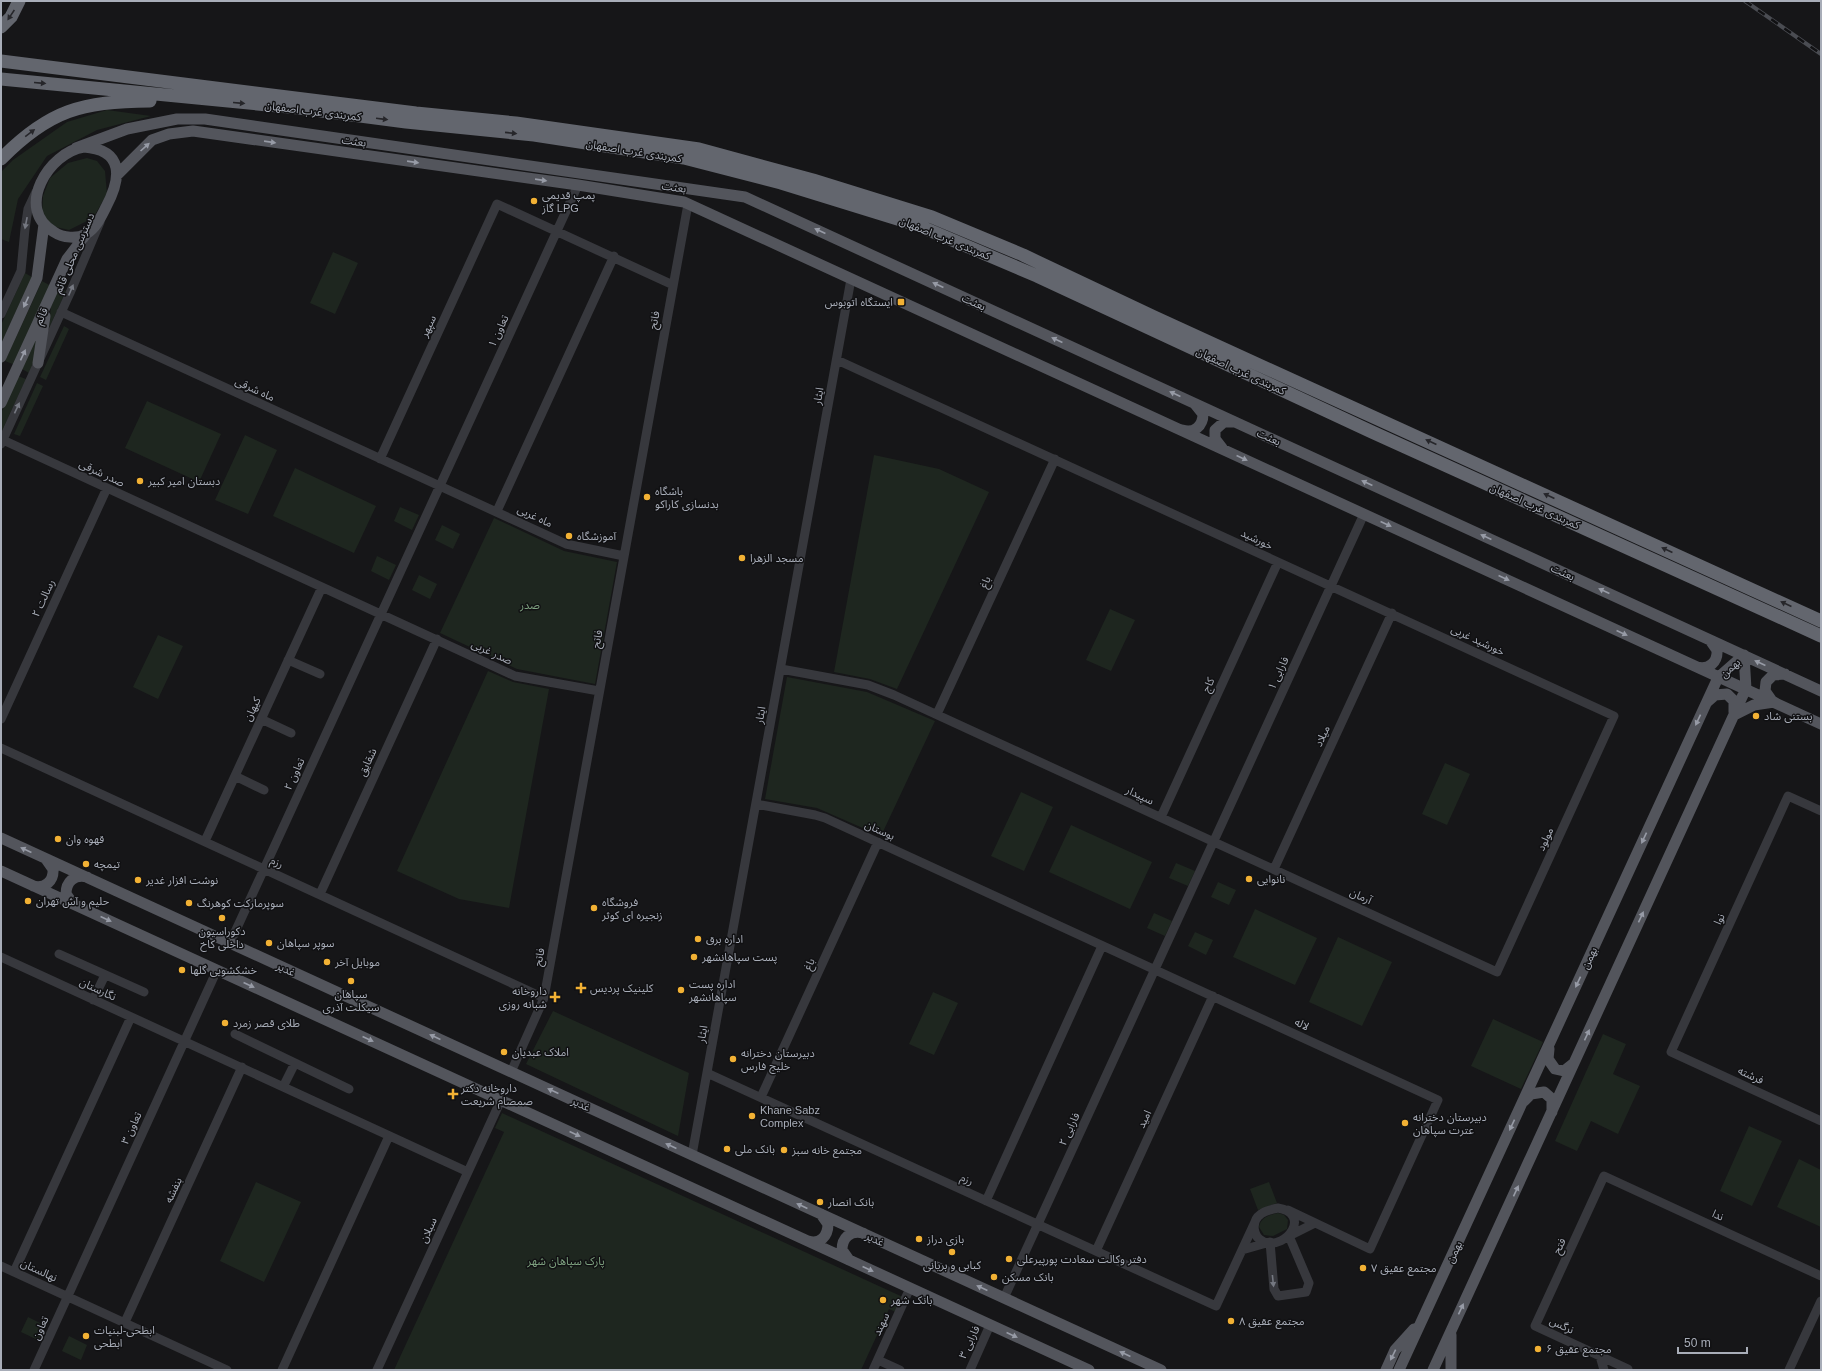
<svg xmlns="http://www.w3.org/2000/svg" width="1822" height="1371" font-family="Helvetica,'Noto Sans Arabic',sans-serif">
	<style>
		.green { fill: #1e261f }
		.lines { fill: none; stroke-linecap: round; stroke-linejoin: round }
		.minor { stroke: #37383d; stroke-width: 9 }
		.major { stroke: #53555c; stroke-width: 11 }
		.highway { stroke: #63666e; stroke-width: 13 }
		.rail-casing { stroke: #4a4c52; stroke-width: 4 }
		.rail { stroke: #111113; stroke-width: 2.5; stroke-dasharray: 8; stroke-linecap: butt }
		.oneway { fill: #26262a }
		.oneway2 { fill: #979ba6 }
		.oneway3 { fill: #757881 }
		.poi-dot { fill: #f2b134; stroke: #111113; stroke-width: 1.5 }
		.labels { text-anchor: middle; dominant-baseline: central; stroke-width: 3; stroke-linejoin: round; paint-order: stroke }
		.street-label { font-size: 11px; fill: #a8adb8; stroke: #111113 }
		.poi-label { font-size: 11px; fill: #a8adb8; stroke: #111113; text-anchor: start }
		.park-label { font-size: 11px; fill: #7fa381; stroke: #111113 }
	</style>
	<rect width="100%" height="100%" fill="#161618"/>
	<path class="green" d="M107,110L151,116L97,130L47,156L18,199L9,242L1,239V172L13,160L67,122Z
		M87,158L97,161L105,171L107,194L93,218L69,230L51,226L42,214L43,196L50,178L68,163Z
		M333,252L358,263L335,314L310,303Z
		M25,273L32,277L1,344V325Z
		M42,281L51,286L15,365L5,361Z
		M59,288L66,291L49,328L51,306Z
		M64,326L69,329L46,380L40,377Z
		M37,336L35,361L29,373L22,369Z
		M18,376L26,379L1,433V413Z
		M37,383L43,386L20,436L14,434Z
		M147,401L221,434L199,482L125,448Z
		M245,435L277,450L248,514L215,500Z
		M874,455L939,469L989,492L897,689L870,679L834,672Z
		M295,468L376,506L354,553L273,516Z
		M400,507L419,515L412,530L394,521Z
		M494,518L564,551L617,562L595,684L517,669L440,633Z
		M442,525L460,534L453,549L435,540Z
		M377,556L396,565L389,580L371,571Z
		M419,575L437,584L430,599L412,590Z
		M1110,609L1135,620L1111,671L1086,660Z
		M158,635L183,646L158,699L133,687Z
		M488,671L513,682L549,689L509,908L459,899L397,871Z
		M787,677L867,692L935,721L881,836L817,808L765,799Z
		M1445,763L1470,774L1447,825L1422,814Z
		M1021,792L1053,807L1024,871L991,856Z
		M1071,825L1152,862L1130,909L1049,872Z
		M1176,863L1195,871L1188,886L1169,878Z
		M1218,882L1236,890L1229,905L1211,897Z
		M1255,909L1317,938L1295,985L1233,957Z
		M1154,913L1172,921L1165,936L1147,928Z
		M1195,932L1213,940L1206,955L1188,946Z
		M1338,937L1392,962L1362,1026L1309,1002Z
		M933,992L958,1003L934,1055L909,1044Z
		M553,1011L689,1073L678,1136L526,1064Z
		M1493,1019L1543,1042L1521,1089L1471,1066Z
		M1603,1034L1626,1044L1613,1074L1640,1086L1618,1134L1591,1121L1577,1151L1555,1141Z
		M502,1113L905,1298L898,1313L889,1309L861,1370H394L504,1132L495,1128Z
		M1749,1126L1782,1141L1752,1206L1720,1191Z
		M1799,1159L1821,1170V1227L1777,1207Z
		M256,1182L301,1202L264,1282L220,1261Z
		M1269,1182L1277,1203L1258,1210L1250,1189Z
		M1278,1213L1284,1215L1288,1220L1287,1229L1273,1236L1264,1235L1259,1227C1261,1217 1270,1215 1278,1213Z
		M28,1317L46,1326L40,1341L21,1332Z
		M69,1336L87,1345L81,1360L62,1351Z"/>
	<g class="lines">
		<path class="minor" d="M61,312L566,544L624,556
			M1,314L21,271L25,229L28,209L36,192
			M3,440L515,676L599,691
			M1,444L70,293L100,222
			M380,459L497,204L673,285
			M497,511L614,256
			M288,660L320,674
			M781,669L868,685L894,695L1497,972L1614,716L837,360
			M937,714L1055,459
			M1,719L107,488
			M261,719L291,733
			M1,748L544,998
			M235,776L264,790
			M756,804L815,815L825,818L1438,1100L1370,1249L1288,1210
			M1821,811L1788,796L1671,1052L1821,1121
			M1161,817L1278,562
			M205,841L322,587
			M1274,869L1392,613
			M320,894L437,639
			M230,943L578,185
			M59,954L144,992
			M1,957L468,1172
			M93,1000L105,975
			M235,1034L349,1089
			M511,1072L544,998L688,204
			M707,1073L1216,1306L1255,1222
			M283,1087L295,1063
			M761,1097L878,842
			M692,1155L851,279
			M986,1201L1102,946
			M1278,1208C1311,1213 1288,1250 1264,1242C1252,1237 1251,1221 1261,1214C1265,1211 1273,1209 1278,1208Z
			M1242,1250L1270,1242L1274,1289L1278,1296L1306,1292L1309,1283L1289,1236L1315,1223
			M1096,1251L1213,996
			M1,1266L227,1370
			M14,1272L131,1017
			M1004,1298L1364,514
			M125,1322L242,1067
			M1600,1356L1604,1370
			M878,1360L900,1370
			M1628,1369L1535,1326L1604,1176L1821,1276
			M34,1370L217,970
			M282,1370L389,1136
			M377,1370L501,1100
			M873,1370L910,1288
			M970,1370L990,1325
			M1789,1370L1821,1301"/>
		<path class="major" d="M84,147C125,150 121,179 106,207C101,217 96,228 86,234C77,239 63,238 54,232C14,209 49,152 84,147Z
			M76,148L127,129L177,119H205L745,197L1821,691
			M117,175L152,140L169,134L193,131L578,185L684,202L1821,724
			M1,357L37,278L44,224
			M38,363L45,316
			M1,403L67,259L87,233
			M1182,430C1194,434 1203,426 1203,414L1195,404
			M1222,448L1215,439V430L1224,422H1235
			M1697,667C1709,670 1718,662 1717,650L1710,640
			M1772,701L1765,691L1766,682L1773,675L1785,674
			M1707,702L1715,695L1727,694L1734,701V712
			M1734,715L1754,705L1774,702
			M1,838L1161,1370
			M1,871L1089,1370
			M33,886C45,889 54,881 53,869L46,859
			M73,904L66,894C66,882 74,874 87,877
			M1549,1049L1548,1059L1555,1069L1564,1071L1574,1063
			M1524,1101L1531,1094L1544,1092L1552,1099V1112
			M808,1241C820,1245 828,1236 828,1224L821,1214
			M849,1260L842,1250C842,1238 850,1230 863,1233
			M1451,1335V1370
			M1386,1370L1395,1350L1414,1329
			M1399,1370L1716,682L1719,677L1744,655
			M1433,1370L1743,695L1746,689L1744,655"/>
		<path class="highway" d="M1,27L11,17L19,1
			M1,61L416,113L516,123L699,149L813,180L932,217L1023,255L1154,317L1821,621
			M1,79L299,108L406,122L534,135L684,158L781,183L917,225L1037,276L1372,432L1821,636
			M1,159C49,110 83,101 150,101"/>
		<defs>
			<path id="rail" d="M1745,1L1821,54"/>
		</defs>
		<use href="#rail" class="rail-casing"/>
		<use href="#rail" class="rail"/>
	</g>
	<defs><path id="oneway-solid" d="M-6-.8H1V-3.2L6.5 0L1 3.2V.8H-6Z"/></defs>
	<g class="oneway">
		<use href="#oneway-solid" transform="translate(11 15) rotate(124)"/>
		<use href="#oneway-solid" transform="translate(40 83) rotate(5)"/>
		<use href="#oneway-solid" transform="translate(239 103) rotate(5)"/>
		<use href="#oneway-solid" transform="translate(382 119) rotate(7)"/>
		<use href="#oneway-solid" transform="translate(30 133) rotate(-37)"/>
		<use href="#oneway-solid" transform="translate(511 133) rotate(6)"/>
		<use href="#oneway-solid" transform="translate(1431 442) rotate(-155)"/>
		<use href="#oneway-solid" transform="translate(1549 496) rotate(-155)"/>
		<use href="#oneway-solid" transform="translate(1667 550) rotate(-155)"/>
		<use href="#oneway-solid" transform="translate(1786 604) rotate(-155)"/>
	</g>
	<g class="oneway2">
		<use href="#oneway-solid" transform="translate(270 142) rotate(8)"/>
		<use href="#oneway-solid" transform="translate(145 147) rotate(-42)"/>
		<use href="#oneway-solid" transform="translate(413 162) rotate(8)"/>
		<use href="#oneway-solid" transform="translate(541 180) rotate(8)"/>
		<use href="#oneway-solid" transform="translate(820 231) rotate(-155)"/>
		<use href="#oneway-solid" transform="translate(938 285) rotate(-155)"/>
		<use href="#oneway-solid" transform="translate(26 302) rotate(115)"/>
		<use href="#oneway-solid" transform="translate(1057 340) rotate(-155)"/>
		<use href="#oneway-solid" transform="translate(23 355) rotate(-65)"/>
		<use href="#oneway-solid" transform="translate(1175 394) rotate(-155)"/>
		<use href="#oneway-solid" transform="translate(1242 458) rotate(25)"/>
		<use href="#oneway-solid" transform="translate(1367 483) rotate(-155)"/>
		<use href="#oneway-solid" transform="translate(1386 524) rotate(25)"/>
		<use href="#oneway-solid" transform="translate(1486 537) rotate(-155)"/>
		<use href="#oneway-solid" transform="translate(1504 578) rotate(25)"/>
		<use href="#oneway-solid" transform="translate(1604 591) rotate(-155)"/>
		<use href="#oneway-solid" transform="translate(1622 633) rotate(25)"/>
		<use href="#oneway-solid" transform="translate(1760 663) rotate(-155)"/>
		<use href="#oneway-solid" transform="translate(1698 720) rotate(115)"/>
		<use href="#oneway-solid" transform="translate(1644 838) rotate(115)"/>
		<use href="#oneway-solid" transform="translate(26 850) rotate(-155)"/>
		<use href="#oneway-solid" transform="translate(1641 917) rotate(-65)"/>
		<use href="#oneway-solid" transform="translate(106 919) rotate(25)"/>
		<use href="#oneway-solid" transform="translate(1578 982) rotate(115)"/>
		<use href="#oneway-solid" transform="translate(249 985) rotate(25)"/>
		<use href="#oneway-solid" transform="translate(1587 1035) rotate(-65)"/>
		<use href="#oneway-solid" transform="translate(435 1037) rotate(-155)"/>
		<use href="#oneway-solid" transform="translate(368 1039) rotate(25)"/>
		<use href="#oneway-solid" transform="translate(553 1091) rotate(-155)"/>
		<use href="#oneway-solid" transform="translate(1512 1125) rotate(115)"/>
		<use href="#oneway-solid" transform="translate(575 1134) rotate(25)"/>
		<use href="#oneway-solid" transform="translate(671 1146) rotate(-155)"/>
		<use href="#oneway-solid" transform="translate(1516 1191) rotate(-65)"/>
		<use href="#oneway-solid" transform="translate(802 1206) rotate(-155)"/>
		<use href="#oneway-solid" transform="translate(868 1269) rotate(25)"/>
		<use href="#oneway-solid" transform="translate(982 1288) rotate(-155)"/>
		<use href="#oneway-solid" transform="translate(1461 1309) rotate(-65)"/>
		<use href="#oneway-solid" transform="translate(1012 1335) rotate(25)"/>
		<use href="#oneway-solid" transform="translate(1125 1354) rotate(-155)"/>
		<use href="#oneway-solid" transform="translate(1393 1355) rotate(116)"/>
	</g>
	<g class="oneway3">
		<use href="#oneway-solid" transform="translate(26 223) rotate(101)"/>
		<use href="#oneway-solid" transform="translate(71 290) rotate(-67)"/>
		<use href="#oneway-solid" transform="translate(17 408) rotate(-65)"/>
		<use href="#oneway-solid" transform="translate(1273 1281) rotate(84)"/>
	</g>
	<g class="poi-dot">
		<circle cx="534" cy="201" r="4"/>
		<rect x="897" y="298" width="8" height="8" rx="2"/>
		<circle cx="140" cy="481" r="4"/>
		<circle cx="647" cy="497" r="4"/>
		<circle cx="569" cy="536" r="4"/>
		<circle cx="742" cy="558" r="4"/>
		<circle cx="1756" cy="716" r="4"/>
		<circle cx="58" cy="839" r="4"/>
		<circle cx="86" cy="864" r="4"/>
		<circle cx="1249" cy="879" r="4"/>
		<circle cx="138" cy="880" r="4"/>
		<circle cx="28" cy="901" r="4"/>
		<circle cx="189" cy="903" r="4"/>
		<circle cx="594" cy="908" r="4"/>
		<circle cx="222" cy="918" r="4"/>
		<circle cx="698" cy="939" r="4"/>
		<circle cx="269" cy="943" r="4"/>
		<circle cx="694" cy="957" r="4"/>
		<circle cx="327" cy="962" r="4"/>
		<circle cx="182" cy="970" r="4"/>
		<circle cx="351" cy="981" r="4"/>
		<path d="M579 982h4v4h4v4h-4v4h-4v-4h-4v-4h4z"/>
		<circle cx="681" cy="990" r="4"/>
		<path d="M553 991h4v4h4v4h-4v4h-4v-4h-4v-4h4z"/>
		<circle cx="225" cy="1023" r="4"/>
		<circle cx="504" cy="1052" r="4"/>
		<circle cx="733" cy="1059" r="4"/>
		<path d="M451 1088h4v4h4v4h-4v4h-4v-4h-4v-4h4z"/>
		<circle cx="752" cy="1116" r="4"/>
		<circle cx="1405" cy="1123" r="4"/>
		<circle cx="727" cy="1149" r="4"/>
		<circle cx="784" cy="1150" r="4"/>
		<circle cx="820" cy="1202" r="4"/>
		<circle cx="919" cy="1239" r="4"/>
		<circle cx="952" cy="1252" r="4"/>
		<circle cx="1009" cy="1259" r="4"/>
		<circle cx="1363" cy="1268" r="4"/>
		<circle cx="994" cy="1277" r="4"/>
		<circle cx="883" cy="1300" r="4"/>
		<circle cx="1231" cy="1321" r="4"/>
		<circle cx="86" cy="1336" r="4"/>
		<circle cx="1538" cy="1349" r="4"/>
	</g>
	<g class="labels">
		<g class="street-label">
			<text transform="translate(313 111) rotate(7)">کمربندی غرب اصفهان</text>
			<text transform="translate(354 141) rotate(8)">بعثت</text>
			<text transform="translate(634 151) rotate(9)">کمربندی غرب اصفهان</text>
			<text transform="translate(674 187) rotate(8)">بعثت</text>
			<text transform="translate(945 238) rotate(22)">کمربندی غرب اصفهان</text>
			<text transform="translate(74 253) rotate(-67)">دسترسی محلی قائم</text>
			<text transform="translate(974 302) rotate(25)">بعثت</text>
			<text transform="translate(41 316) rotate(-65)">قائم</text>
			<text transform="translate(654 320) rotate(-80)">فاتح</text>
			<text transform="translate(428 326) rotate(-65)">سپهر</text>
			<text transform="translate(498 331) rotate(-65)">تعاون ۱</text>
			<text transform="translate(1241 371) rotate(25)">کمربندی غرب اصفهان</text>
			<text transform="translate(255 389) rotate(25)">ماه شرقی</text>
			<text transform="translate(818 396) rotate(-80)">ایثار</text>
			<text transform="translate(1269 437) rotate(25)">بعثت</text>
			<text transform="translate(102 473) rotate(25)">صدر شرقی</text>
			<text transform="translate(1535 506) rotate(24)">کمربندی غرب اصفهان</text>
			<text transform="translate(535 516) rotate(25)">ماه غربی</text>
			<text transform="translate(1257 539) rotate(25)">خورشید</text>
			<text transform="translate(1563 572) rotate(25)">بعثت</text>
			<text transform="translate(985 582) rotate(-65)">باغ</text>
			<text transform="translate(43 598) rotate(-65)">رسالت ۲</text>
			<text transform="translate(597 639) rotate(-80)">فاتح</text>
			<text transform="translate(1478 640) rotate(25)">خورشید غربی</text>
			<text transform="translate(492 652) rotate(25)">صدر غربی</text>
			<text transform="translate(1730 668) rotate(-42)">بهمن</text>
			<text transform="translate(1278 673) rotate(-65)">فارابی ۱</text>
			<text transform="translate(1208 685) rotate(-65)">کاج</text>
			<text transform="translate(252 709) rotate(-65)">کیهان</text>
			<text transform="translate(760 715) rotate(-80)">ایثار</text>
			<text transform="translate(1322 736) rotate(-65)">میلاد</text>
			<text transform="translate(367 762) rotate(-65)">شقایق</text>
			<text transform="translate(294 774) rotate(-65)">تعاون ۲</text>
			<text transform="translate(1140 795) rotate(25)">سپیدار</text>
			<text transform="translate(880 830) rotate(24)">بوستان</text>
			<text transform="translate(1545 839) rotate(-65)">مولود</text>
			<text transform="translate(277 862) rotate(24)">رزم</text>
			<text transform="translate(1361 896) rotate(25)">آرمان</text>
			<text transform="translate(1719 919) rotate(-65)">نوا</text>
			<text transform="translate(539 957) rotate(-80)">فاتح</text>
			<text transform="translate(1589 958) rotate(-65)">بهمن</text>
			<text transform="translate(809 964) rotate(-65)">باغ</text>
			<text transform="translate(286 969) rotate(25)">غدیر</text>
			<text transform="translate(98 989) rotate(25)">نگارستان</text>
			<text transform="translate(1302 1024) rotate(25)">لاله</text>
			<text transform="translate(702 1034) rotate(-80)">ایثار</text>
			<text transform="translate(1751 1075) rotate(25)">فرشته</text>
			<text transform="translate(581 1104) rotate(25)">غدیر</text>
			<text transform="translate(1144 1119) rotate(-65)">امید</text>
			<text transform="translate(131 1128) rotate(-65)">تعاون ۳</text>
			<text transform="translate(1069 1129) rotate(-65)">فارابی ۲</text>
			<text transform="translate(967 1179) rotate(25)">رزم</text>
			<text transform="translate(173 1190) rotate(-65)">بنفشه</text>
			<text transform="translate(1718 1215) rotate(25)">ندا</text>
			<text transform="translate(428 1230) rotate(-65)">سبلان</text>
			<text transform="translate(875 1239) rotate(25)">غدیر</text>
			<text transform="translate(1559 1246) rotate(-65)">فتح</text>
			<text transform="translate(1454 1252) rotate(-65)">بهمن</text>
			<text transform="translate(39 1270) rotate(25)">نهالستان</text>
			<text transform="translate(881 1324) rotate(-65)">سهند</text>
			<text transform="translate(1562 1325) rotate(25)">نرگس</text>
			<text transform="translate(40 1328) rotate(-65)">تعاون</text>
			<text transform="translate(969 1342) rotate(-65)">فارابی ۳</text>
		</g>
		<g class="poi-label">
			<text x="542" y="195">پمپ قدیمی<tspan x="542" dy="13">گاز LPG</tspan></text>
			<text x="893" y="302" text-anchor="end">ایستگاه اتوبوس</text>
			<text x="148" y="481">دبستان امیر کبیر</text>
			<text x="655" y="491">باشگاه<tspan x="655" dy="13">بدنسازی کاراکو</tspan></text>
			<text x="577" y="536">آموزشگاه</text>
			<text x="750" y="558">مسجد الزهرا</text>
			<text x="1764" y="716">بستنی شاد</text>
			<text x="66" y="839">قهوه وان</text>
			<text x="94" y="864">تیمچه</text>
			<text x="1257" y="879">نانوایی</text>
			<text x="146" y="880">نوشت افزار غدیر</text>
			<text x="36" y="901">حلیم و آش تهران</text>
			<text x="602" y="902">فروشگاه<tspan x="602" dy="13">زنجیره ای کوثر</tspan></text>
			<text x="197" y="903">سوپرمارکت کوهرنگ</text>
			<text x="222" y="931" text-anchor="middle">دکوراسیون<tspan x="222" dy="13">داخلی کاخ</tspan></text>
			<text x="706" y="939">اداره برق</text>
			<text x="277" y="943">سوپر سپاهان</text>
			<text x="702" y="957">پست سپاهانشهر</text>
			<text x="335" y="962">موبایل آخر</text>
			<text x="190" y="970">خشکشویی گلها</text>
			<text x="689" y="984">اداره پست<tspan x="689" dy="13">سپاهانشهر</tspan></text>
			<text x="590" y="988">کلینیک پردیس</text>
			<text x="547" y="991" text-anchor="end">داروخانه<tspan x="547" dy="13">شبانه روزی</tspan></text>
			<text x="351" y="994" text-anchor="middle">سپاهان<tspan x="351" dy="13">سیکلت آذری</tspan></text>
			<text x="233" y="1023">طلای قصر زمرد</text>
			<text x="512" y="1052">املاک عبدیان</text>
			<text x="741" y="1053">دبیرستان دخترانه<tspan x="741" dy="13">خلیج فارس</tspan></text>
			<text x="461" y="1088">داروخانه دکتر<tspan x="461" dy="13">صمصام شریعت</tspan></text>
			<text x="760" y="1110">Khane Sabz<tspan x="760" dy="13">Complex</tspan></text>
			<text x="1413" y="1117">دبیرستان دخترانه<tspan x="1413" dy="13">عترت سپاهان</tspan></text>
			<text x="735" y="1149">بانک ملی</text>
			<text x="792" y="1150">مجتمع خانه سبز</text>
			<text x="828" y="1202">بانک انصار</text>
			<text x="927" y="1239">بازی دراز</text>
			<text x="1017" y="1259">دفتر وکالت سعادت پورپیرعلی</text>
			<text x="952" y="1265" text-anchor="middle">کبابی و بریانی</text>
			<text x="1371" y="1268">مجتمع عقیق ۷</text>
			<text x="1002" y="1277">بانک مسکن</text>
			<text x="891" y="1300">بانک شهر</text>
			<text x="1239" y="1321">مجتمع عقیق ۸</text>
			<text x="94" y="1330">ابطحی-لبنیات<tspan x="94" dy="13">ابطحی</tspan></text>
			<text x="1546" y="1349">مجتمع عقیق ۶</text>
		</g>
		<g class="park-label">
			<text x="530" y="605">صدر</text>
			<text x="566" y="1261">پارک سپاهان شهر</text>
		</g>
	</g>
	<rect width="1822" height="1371" fill="none" stroke="#a8adb8" stroke-width="4"/>
	<path d="M1678 1347v6h69v-6" fill="none" stroke="#a8adb8" stroke-width="2"/>
	<text x="1684" y="1347" font-size="12" fill="#a8adb8" stroke="#111113" stroke-width="3" paint-order="stroke">50 m</text>
</svg>
